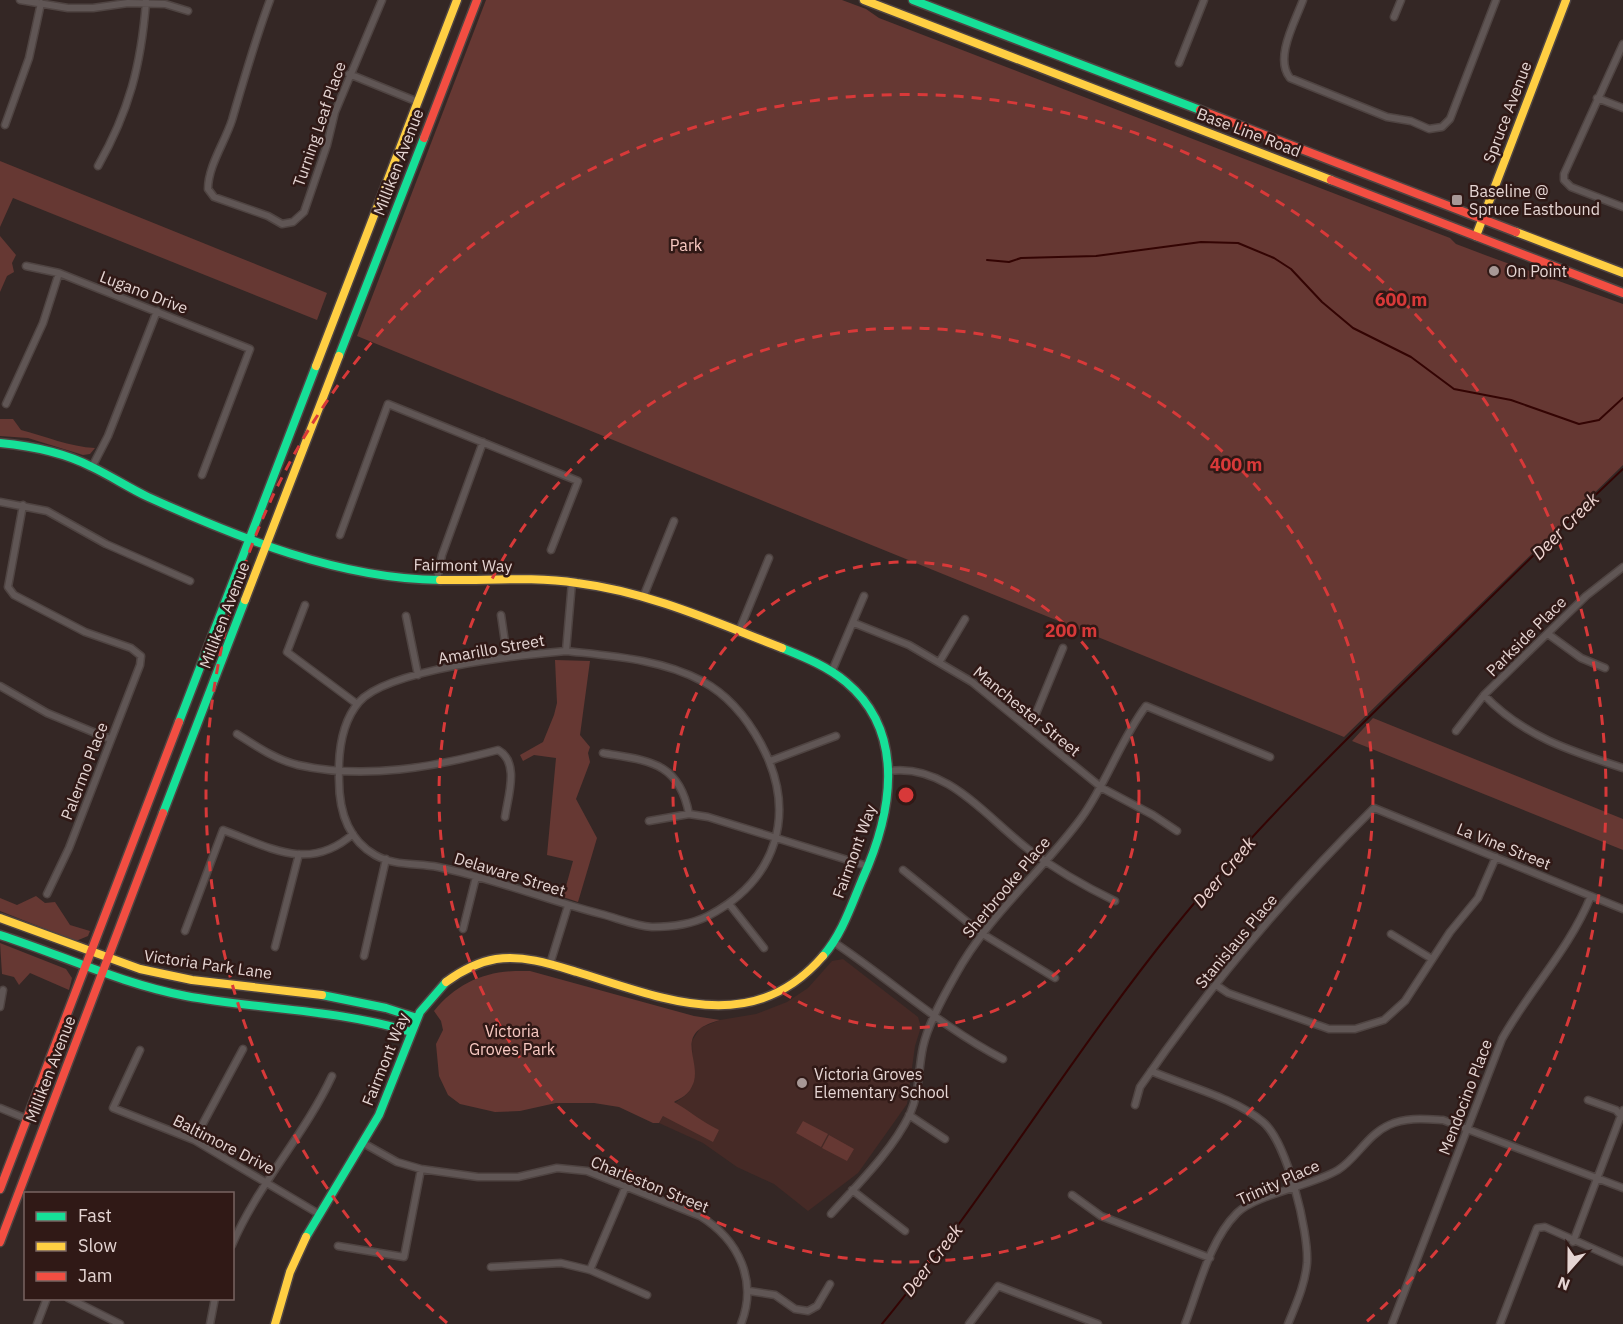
<svg xmlns="http://www.w3.org/2000/svg" width="1623" height="1324" font-family="'IBM Plex Sans',sans-serif">
	<style>
		.built { fill: #462a26 }
		.green { fill: #663833 }
		.lines { fill: none; stroke-linecap: round; stroke-linejoin: round }
		.stream { stroke: #330403; stroke-width: 2 }
		.street-casing { stroke: #4f4442; stroke-width: 9 }
		.fast-casing { stroke: #4f4442; stroke-width: 11 }
		.slow-casing { stroke: #4f4442; stroke-width: 11 }
		.jam-casing { stroke: #4f4442; stroke-width: 11 }
		.street { stroke: #605655; stroke-width: 6 }
		.fast { stroke: #16e098; stroke-width: 8 }
		.slow { stroke: #ffcf43; stroke-width: 8 }
		.jam { stroke: #f24e42; stroke-width: 8 }
		.ring { fill: none; stroke: #d83939; stroke-width: 3; stroke-dasharray: 10 8 }
		.poi-dot { fill: #a79896; stroke: #301916; stroke-width: 2 }
		.labels { text-anchor: middle; dominant-baseline: central; stroke-width: 5; stroke-linejoin: round; paint-order: stroke }
		.street-label { font-size: 16px; fill: #e5d5d3; stroke: #301916 }
		.poi-label { font-size: 16px; fill: #e5d5d3; stroke: #301916; text-anchor: start }
		.park-label { font-size: 16px; fill: #f9cac3; stroke: #301916 }
		.water-label { font-size: 18px; font-style: italic; fill: #efd6d3; stroke: #301916 }
		.centre { fill: #d83939; stroke: #301916; stroke-width: 3 }
		.ring-label { font-size: 18px; text-anchor: middle; font-weight: bold; fill: #d83939; stroke: #301916; stroke-width: 5; stroke-linejoin: round; paint-order: stroke }
	</style>
	<rect width="100%" height="100%" fill="#342725"/>
	<path class="built" d="M843,959L918,1017L921,1027L915,1046L907,1104L858,1173L808,1211L774,1184L737,1167L703,1143L659,1123L668,1108L686,1095L693,1085L692,1041L700,1028L720,1020L756,1014L787,1002L808,988L832,961Z"/>
	<path class="green" d="M486,0H842L866,9L879,18L1450,238L1456,244C1512,266 1567,283 1623,304V465L1344,737L357,336Z
		M0,161L327,293L317,320L13,198L0,227Z
		M0,236L16,255L12,263L14,272L7,276L0,292Z
		M0,419H13L21,430C45,436 70,447 95,448L90,454L83,455L28,438L0,436Z
		M555,660L590,661L580,735L590,747L588,753L590,762L576,799L597,838L578,902L563,897L573,861L547,855L556,758L534,755L523,761L520,755L543,742L554,715L557,703Z
		M1373,718L1623,819V850L1352,741Z
		M36,896L45,903L55,902L70,925L90,931L88,936L76,941L0,911V898L17,905Z
		M0,943L66,969L72,978L69,990L30,973L19,985L14,977L2,974Z
		M515,971H530L694,1016L720,1020C667,1034 708,1064 690,1090C686,1096 679,1099 674,1102C690,1111 702,1122 719,1130L713,1142L663,1116L659,1123H653L619,1107L594,1103H556L520,1111L495,1112L460,1104L448,1095L439,1076L436,1044L443,1030L441,1021L434,1011C455,985 482,972 515,971Z
		M803,1121L828,1134L821,1147L796,1133Z
		M829,1135L854,1149L847,1161L822,1148Z"/>
	<g class="lines">
		<path class="stream" d="M987,260L1009,262L1021,258L1096,256L1201,242L1238,243L1274,258L1291,269L1322,302L1353,328L1411,357L1454,389L1511,400L1579,424L1599,420L1623,398
			M882,1324C986,1197 1070,1057 1173,929C1248,836 1333,752 1419,668C1487,601 1554,534 1623,469"/>
		<defs>
			<path id="street" d="M20,0L68,8H93L128,3L165,4L188,11
				M270,0C255,40 244,79 232,120C225,142 208,166 208,189L214,197L268,216L282,224L293,222L304,212L327,145L335,112L382,0
				M1303,0C1295,22 1274,58 1290,78L1387,117L1411,121L1429,129L1442,127L1450,119L1496,0
				M1394,17L1401,0
				M1623,44L1564,174V180L1571,187L1623,207
				M1179,63L1204,0
				M349,74L418,102
				M1597,98L1623,108
				M5,125L29,58L41,3
				M98,166C129,111 141,66 146,2
				M26,266L59,273L250,349L202,475
				M6,404L43,323L59,273
				M92,467L108,436L157,311
				M0,502L47,511L106,544L190,581
				M23,505L8,587L14,595L85,632L131,648L141,656L140,665L69,848L47,894
				M340,535L388,404L578,481L551,550
				M437,580L442,555L483,442
				M644,595L674,521
				M305,605L287,652L357,704
				M501,615L507,656
				M406,616L418,675
				M854,623L909,645L972,682L1102,788L1153,815L1177,831
				M739,631L769,558
				M1548,634L1581,658L1605,668
				M566,651C611,656 661,659 702,681C728,695 747,718 761,744C798,813 777,880 708,916C690,925 672,927 652,927C635,926 617,918 601,914C546,900 493,878 438,867C417,863 394,866 375,855C347,839 339,809 339,780C338,754 341,723 359,702C388,669 520,655 566,651Z
				M566,651L572,582
				M940,661L965,619
				M832,671L864,596
				M0,686L47,713L110,739
				M1484,695C1523,736 1570,751 1623,768
				M1030,728L1063,648
				M1456,731L1484,695L1586,596L1623,567
				M237,734C256,746 276,760 298,765C365,780 434,767 498,750C520,762 508,796 505,817
				M603,753C648,761 679,761 689,814
				M770,761L836,736
				M889,771C947,763 987,818 1028,849C1056,870 1084,886 1115,901
				M649,821L689,814L708,817L867,866
				M903,870L981,933L1055,978
				M730,905L764,948
				M463,929L476,877
				M185,931L223,830C269,847 309,873 353,834
				M1391,934L1432,959
				M835,943C892,981 941,1027 1003,1059
				M275,947L299,854
				M364,956L386,859
				M550,964L568,906
				M1216,985L1228,993L1329,1029H1355L1384,1020L1405,1001L1450,932L1478,898L1496,857
				M0,1007L3,990
				M140,1050L113,1108L194,1140L319,1214
				M1151,1071C1186,1086 1235,1098 1263,1122C1287,1142 1309,1232 1307,1263C1305,1285 1296,1304 1288,1324
				M1588,1100L1616,1110L1622,1117
				M1135,1105L1140,1087C1208,988 1288,893 1374,808L1623,909
				M0,1108L27,1119
				M909,1115L945,1139
				M194,1140L243,1049
				M363,1143L397,1162L421,1169L478,1177H518L557,1168L587,1171L700,1216C739,1240 758,1281 741,1324
				M852,1190L905,1231
				M1072,1195L1101,1216L1210,1258
				M831,1214C859,1183 892,1151 910,1114C920,1091 918,1070 923,1047C928,1024 943,997 955,976C987,916 1042,872 1082,817C1107,782 1121,739 1146,706L1270,757
				M1573,1242L1623,1110
				M232,1245C258,1184 304,1136 332,1076
				M338,1246L404,1257L421,1169
				M491,1267L561,1263L590,1270L647,1295
				M590,1270L626,1186
				M749,1291L775,1295L795,1309L808,1311L817,1306L830,1284
				M68,1298L120,1324
				M37,1324L47,1298
				M210,1324L215,1298
				M969,1324L998,1286L1098,1324
				M1185,1324C1199,1288 1209,1241 1237,1213C1256,1194 1312,1186 1338,1170C1357,1158 1367,1135 1389,1125C1406,1117 1425,1119 1443,1120L1623,1188
				M1392,1324L1502,1039C1530,989 1569,950 1591,896
				M1500,1324L1537,1228L1545,1227L1623,1262"/>
			<path id="fast" d="M913,0L1200,110
				M339,356L424,138
				M0,443C32,446 63,452 92,467C111,476 129,488 148,497C239,538 339,579 440,580
				M782,648C804,657 827,666 846,682C908,734 891,816 862,880C851,906 842,934 823,956
				M179,722L316,366
				M163,813L245,600
				M0,935C62,955 122,984 186,996C262,1010 337,1009 411,1032
				M322,995L386,1008L417,1018
				M306,1237L379,1115L420,1012L446,982"/>
			<path id="slow" d="M864,0L1331,180
				M1516,232L1623,273
				M1476,236L1566,0
				M316,366L457,0
				M440,580C485,581 532,576 577,583C649,592 715,622 782,648
				M245,600L339,356
				M0,918L140,969L192,980L322,995
				M446,982C461,971 478,962 496,959C524,955 551,964 577,972C665,999 752,1038 823,956
				M275,1324L290,1272L306,1237"/>
			<path id="jam" d="M1200,110L1516,232
				M424,138L477,0
				M1331,180L1623,293
				M0,1189L179,722
				M0,1242L163,813"/>
		</defs>
		<use href="#street" class="street-casing"/>
		<use href="#fast" class="fast-casing"/>
		<use href="#slow" class="slow-casing"/>
		<use href="#jam" class="jam-casing"/>
		<use href="#street" class="street"/>
		<use href="#fast" class="fast"/>
		<use href="#slow" class="slow"/>
		<use href="#jam" class="jam"/>
	</g>
	<g class="ring">
		<circle cx="906" cy="795" r="233"/>
		<circle cx="906" cy="795" r="467"/>
		<path d="M447 1323A700 700 0 1 1 1365 1323"/>
	</g>
	<g class="poi-dot">
		<rect x="1451" y="194" width="12" height="12" rx="3"/>
		<circle cx="1494" cy="271" r="6"/>
		<circle cx="802" cy="1083" r="6"/>
	</g>
	<g class="labels">
		<g class="street-label">
			<text transform="translate(1507 112) rotate(-69)">Spruce Avenue</text>
			<text transform="translate(319 124) rotate(-71)">Turning Leaf Place</text>
			<text transform="translate(1249 132) rotate(21)">Base Line Road</text>
			<text transform="translate(398 162) rotate(-69)">Milliken Avenue</text>
			<text transform="translate(144 292) rotate(21)">Lugano Drive</text>
			<text transform="translate(463 565) rotate(1)">Fairmont Way</text>
			<text transform="translate(224 615) rotate(-69)">Milliken Avenue</text>
			<text transform="translate(1526 636) rotate(-45)">Parkside Place</text>
			<text transform="translate(491 649) rotate(-10)">Amarillo Street</text>
			<text transform="translate(1027 711) rotate(39)">Manchester Street</text>
			<text transform="translate(84 771) rotate(-69)">Palermo Place</text>
			<text transform="translate(1504 846) rotate(22)">La Vine Street</text>
			<text transform="translate(854 851) rotate(-70)">Fairmont Way</text>
			<text transform="translate(510 874) rotate(17)">Delaware Street</text>
			<text transform="translate(1006 887) rotate(-50)">Sherbrooke Place</text>
			<text transform="translate(1236 941) rotate(-50)">Stanislaus Place</text>
			<text transform="translate(208 964) rotate(8)">Victoria Park Lane</text>
			<text transform="translate(385 1059) rotate(-68)">Fairmont Way</text>
			<text transform="translate(50 1069) rotate(-69)">Milliken Avenue</text>
			<text transform="translate(1465 1097) rotate(-69)">Mendocino Place</text>
			<text transform="translate(224 1144) rotate(27)">Baltimore Drive</text>
			<text transform="translate(1278 1182) rotate(-24)">Trinity Place</text>
			<text transform="translate(650 1184) rotate(22)">Charleston Street</text>
		</g>
		<g class="poi-label">
			<text x="1469" y="191">Baseline @<tspan x="1469" dy="18">Spruce Eastbound</tspan></text>
			<text x="1506" y="271">On Point</text>
			<text x="814" y="1074">Victoria Groves<tspan x="814" dy="18">Elementary School</tspan></text>
		</g>
		<g class="park-label">
			<text x="686" y="245">Park</text>
			<text x="512" y="1031">Victoria<tspan x="512" dy="18">Groves Park</tspan></text>
		</g>
		<g class="water-label">
			<text transform="translate(1565 526) rotate(-45)">Deer Creek</text>
			<text transform="translate(1224 872) rotate(-50)">Deer Creek</text>
			<text transform="translate(932 1260) rotate(-52)">Deer Creek</text>
		</g>
	</g>
	<circle cx="906" cy="795" r="9" class="centre"/>
	<g class="ring-label">
		<text x="1401" y="306">600 m</text>
		<text x="1236" y="471">400 m</text>
		<text x="1071" y="637">200 m</text>
	</g>
	<rect x="24" y="1192" width="210" height="108" fill="#301916" stroke="#786462" stroke-width="1.5"/>
	<rect x="36" y="1212" width="30" height="9" fill="#16e098" stroke="#786462" stroke-width="1.5"/>
	<text x="78" y="1222" font-size="18" fill="#e5d5d3">Fast</text>
	<rect x="36" y="1242" width="30" height="9" fill="#ffcf43" stroke="#786462" stroke-width="1.5"/>
	<text x="78" y="1252" font-size="18" fill="#e5d5d3">Slow</text>
	<rect x="36" y="1272" width="30" height="9" fill="#f24e42" stroke="#786462" stroke-width="1.5"/>
	<text x="78" y="1282" font-size="18" fill="#e5d5d3">Jam</text>
	<g transform="translate(1569 1270) rotate(201)" stroke="#301916" stroke-width="4.5" paint-order="stroke">
	<path d="M0-4.5L10 22L0 15L-10 22Z" fill="#e5d5d3"/>
	<text y="-9" font-size="16" font-weight="bold" text-anchor="middle" fill="#e5d5d3">N</text>
	</g>
</svg>
